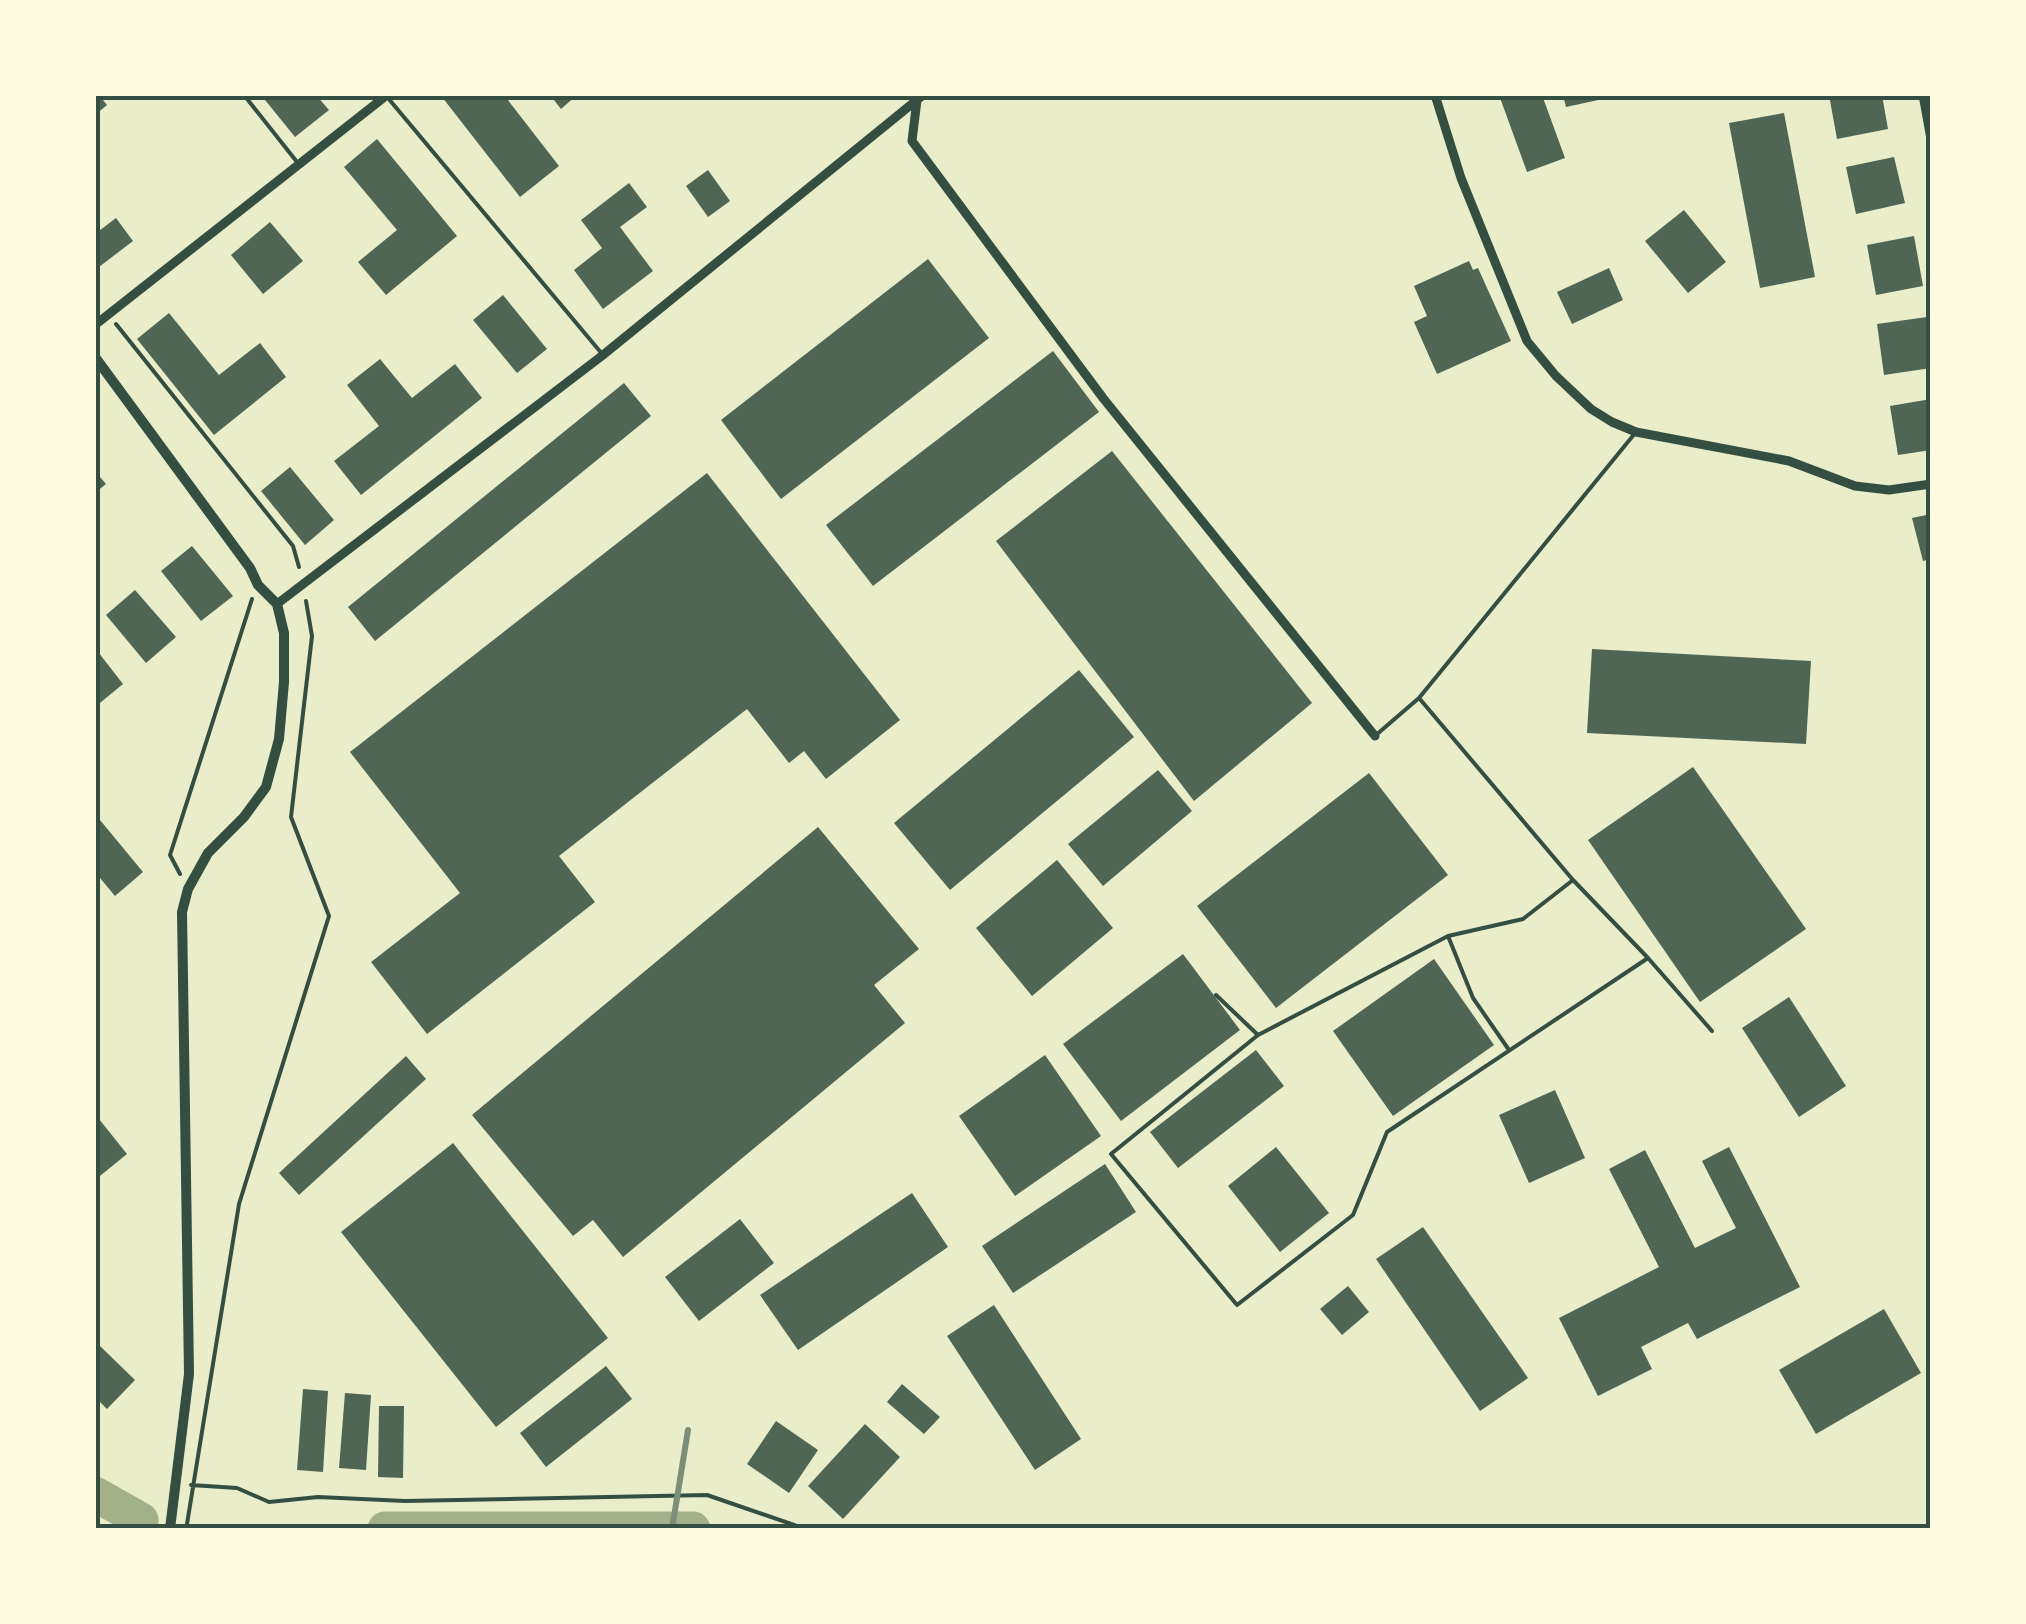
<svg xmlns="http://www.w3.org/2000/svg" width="2026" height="1624" font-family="Mulish,sans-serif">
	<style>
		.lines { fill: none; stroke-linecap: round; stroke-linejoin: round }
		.river { stroke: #a3b18a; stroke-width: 35 }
		.building { fill: #4f6655 }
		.path { stroke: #344e41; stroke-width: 4 }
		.service { stroke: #344e41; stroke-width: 4 }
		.minor { stroke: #344e41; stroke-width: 9 }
		.tertiary { stroke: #344e41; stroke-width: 10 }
		.rail { stroke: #7c8e77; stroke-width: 6 }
		.neatline { fill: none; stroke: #344e41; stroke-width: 4 }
	</style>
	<rect width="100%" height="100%" fill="#e9edc9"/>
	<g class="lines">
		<path class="river" d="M95,1494L141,1520
			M385,1529H693"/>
	</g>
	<path class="building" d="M95,95H99L107,105L95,115Z
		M261,95H316L329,110L295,137Z
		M444,95H504L559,166L520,197L442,97Z
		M550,95H577L561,109Z
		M1499,95H1542L1565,158L1527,172Z
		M1563,95H1612V97L1566,107Z
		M1829,95H1882L1888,129L1837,139Z
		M1784,113L1815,277L1760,288L1729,123Z
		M377,139L457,236L386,295L358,262L397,230L344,167Z
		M1894,157L1905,203L1856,214L1846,167Z
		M708,170L730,201L708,217L686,186Z
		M629,183L647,207L620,227L653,271L603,309L574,270L602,248L581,220Z
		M1684,210L1726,262L1688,293L1645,241Z
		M116,218L133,241L95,270V234Z
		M270,222L303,261L263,294L231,255Z
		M1914,236L1923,286L1876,295L1867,245Z
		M928,259L989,338L781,499L721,420Z
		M1469,261L1473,270L1478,268L1511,341L1437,374L1414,322L1427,316L1414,286Z
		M1609,268L1623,300L1572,324L1557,292Z
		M503,295L547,349L517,373L473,320Z
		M169,313L219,375L260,343L286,377L214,435L137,339Z
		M1927,317L1931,345V368L1884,375L1877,324Z
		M1053,351L1099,412L873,586L826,525Z
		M380,359L412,398L455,364L482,398L361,495L334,461L379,426L347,385Z
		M624,383L651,416L375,641L348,607Z
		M1931,399V450L1898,455L1890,406Z
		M1112,451L1312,703L1194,801L996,541Z
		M290,467L334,520L305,545L261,491Z
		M95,471L106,484L95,493Z
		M707,473L900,720L826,779L804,751L789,763L747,709L559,856L595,902L427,1034L371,962L460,893L350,752Z
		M1931,514V559L1923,561L1912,518Z
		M192,546L233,596L201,621L161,571Z
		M135,590L176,637L146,663L106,615Z
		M95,648L123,684L95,707Z
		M1592,649L1811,661L1806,744L1587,733Z
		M1079,670L1134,737L950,890L894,823Z
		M1693,767L1806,929L1700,1002L1588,840Z
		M1158,770L1192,811L1103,886L1068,844Z
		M1369,773L1448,875L1276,1008L1197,906Z
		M95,814L143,872L115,896L95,872Z
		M818,827L919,949L874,985L905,1023L623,1257L593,1220L573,1236L472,1115Z
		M1057,860L1113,928L1032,996L976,928Z
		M1183,954L1240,1030L1121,1121L1063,1044Z
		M1434,959L1494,1045L1393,1116L1333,1031Z
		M1789,997L1846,1086L1799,1117L1742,1028Z
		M1256,1050L1284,1086L1178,1168L1150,1132Z
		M1045,1055L1101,1136L1015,1196L959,1116Z
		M406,1056L426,1079L299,1195L279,1173Z
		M1555,1090L1585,1158L1529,1183L1499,1115Z
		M95,1114L127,1154L95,1180Z
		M453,1143L608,1338L496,1427L341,1232Z
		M1276,1147L1329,1213L1280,1252L1228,1186Z
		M1729,1147L1800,1287L1697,1339L1688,1323L1641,1347L1652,1369L1598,1396L1559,1318L1659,1267L1609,1169L1645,1150L1695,1248L1736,1228L1702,1161Z
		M1105,1164L1136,1212L1013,1293L982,1246Z
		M912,1193L948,1247L798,1350L760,1295Z
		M740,1219L774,1263L699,1321L665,1277Z
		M1423,1227L1528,1378L1480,1411L1376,1259Z
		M1348,1286L1369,1312L1342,1335L1320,1309Z
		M994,1305L1081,1439L1035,1470L947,1336Z
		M1884,1309L1921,1373L1816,1434L1779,1370Z
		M99,1345L135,1380L107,1409L95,1397V1348Z
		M606,1366L632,1399L546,1467L520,1433Z
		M902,1384L940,1417L924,1434L887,1402Z
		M303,1389L328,1391L323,1472L297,1470Z
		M345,1393L371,1395L366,1470L339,1468Z
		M379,1406H404L403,1478L378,1477Z
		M776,1421L818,1450L789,1493L747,1464Z
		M865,1424L900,1457L843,1519L808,1486Z"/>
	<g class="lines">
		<path class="path" d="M116,324L293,546L299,567
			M180,874L170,855L252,599
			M191,1485L237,1488L269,1502L318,1497L405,1501L707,1495L806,1529
			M187,1524L239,1204L329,916L291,817L312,636L306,601"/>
		<path class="service" d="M244,95L297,162
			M388,98L603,355
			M1419,698L1573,880L1648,958L1712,1031
			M1376,735L1419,698L1636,432
			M1448,936L1473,998L1509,1050
			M1216,995L1258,1035L1111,1154L1237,1305L1353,1215L1387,1132L1648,958
			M1258,1035L1448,936L1523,919L1573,880"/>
		<path class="minor" d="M1435,95L1461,178L1527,341L1556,376L1591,409L1612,422L1636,432L1789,461L1855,486L1889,490L1931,484
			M1923,95L1931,139
			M915,97L917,100L912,141L1103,398L1375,736
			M95,325L387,95
			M277,604L603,355L923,95"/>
		<path class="tertiary" d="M95,357L250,568L258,585L277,604L284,633V682L279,739L266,787L244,817L208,853L188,889L182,912L189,1374L170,1529"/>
		<path class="rail" d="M672,1529L688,1430"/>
	</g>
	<rect width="2026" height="1624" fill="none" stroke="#fefae0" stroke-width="195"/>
	<rect x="98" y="98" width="1830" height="1428" class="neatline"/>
</svg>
